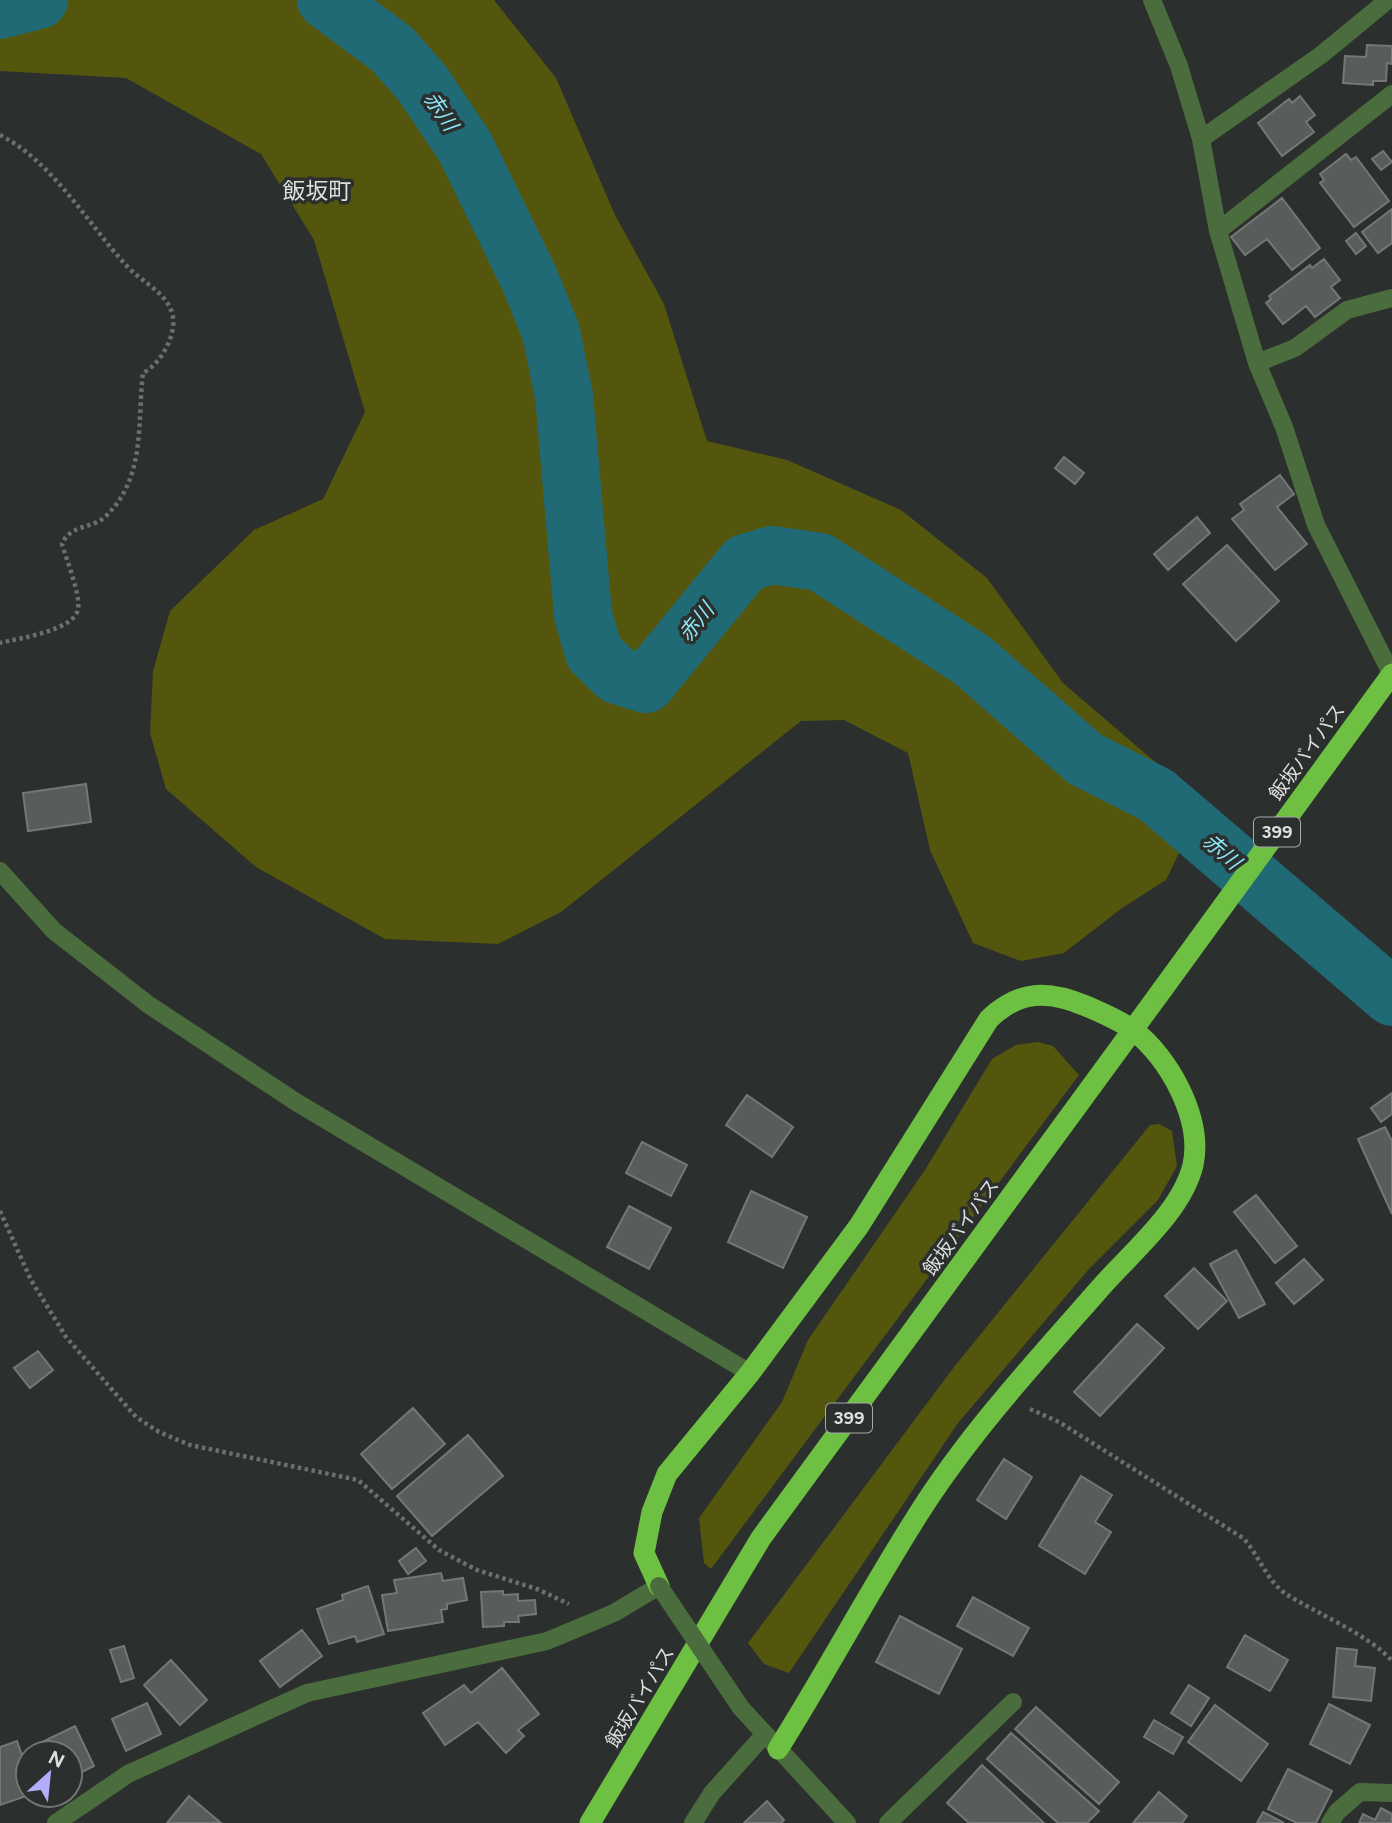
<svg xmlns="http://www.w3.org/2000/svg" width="1392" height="1823" font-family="Figtree,'Noto Sans JP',sans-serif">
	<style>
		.green { fill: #54560e }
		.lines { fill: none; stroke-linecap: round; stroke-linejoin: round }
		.river { stroke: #206a76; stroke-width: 58 }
		.building { fill: #585d5c; stroke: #737877; stroke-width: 2 }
		.path { stroke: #6c6f6d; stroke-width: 4.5; stroke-dasharray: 3.5 3.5; stroke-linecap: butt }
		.minor { stroke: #4b6c3d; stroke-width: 18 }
		.highway { stroke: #6dc042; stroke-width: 21 }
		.minor-bridge { stroke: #4b6c3d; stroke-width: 18 }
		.highway-bridge { stroke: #6dc042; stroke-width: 21 }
		.labels { text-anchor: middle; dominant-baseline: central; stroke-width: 7; stroke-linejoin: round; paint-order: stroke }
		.shield { fill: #2b2f2d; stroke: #a8aaa9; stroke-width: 2 }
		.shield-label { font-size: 18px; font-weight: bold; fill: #dddfde }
		.street-label { font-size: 19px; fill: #dddfde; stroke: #2b2f2d }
		.water-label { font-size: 21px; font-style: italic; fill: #8be6f8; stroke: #2b2f2d }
		.quarter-label { font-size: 23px; fill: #dddfde; stroke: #2b2f2d }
	</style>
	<rect width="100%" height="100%" fill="#2b2f2d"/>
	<path class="green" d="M0,0H494L556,78L615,215L664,304L707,441L787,460L901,510L987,578L1063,683L1203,803L1166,880L1122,908L1064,953L1021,961L973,943L930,850L908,753L844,720L801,721L561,912L498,944L385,939L256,867L166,789L150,733L153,671L170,611L254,530L323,499L365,412L314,240L261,154L126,78L0,71Z
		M1038,1042L1053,1046L1079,1075L711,1569L704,1563L699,1518L782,1402L808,1340L925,1170L992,1059L1016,1045Z
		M1159,1124L1172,1131L1177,1166L1158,1200L1089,1269L958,1423L789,1673L764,1664L748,1643L954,1367L1150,1125Z"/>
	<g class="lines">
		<path class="river" d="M326,0L392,49L422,83L465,147L529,278L551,332L564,396L583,615L594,653L617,675L646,684L745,563L772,555L820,562L972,660L1085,759L1156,795L1392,997
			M0,10L39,0"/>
	</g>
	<path class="building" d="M1367,45L1392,46V64L1387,63L1386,81H1373V85L1343,83L1345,56L1366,57Z
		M1300,96L1315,115L1306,122L1314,132L1282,156L1258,123L1289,99L1292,103Z
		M1383,151L1392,162L1381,170L1372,159Z
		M1346,154L1351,160L1356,157L1389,201L1354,227L1320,183L1324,180L1320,174Z
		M1282,198L1320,248L1292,270L1267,239L1245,255L1231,237Z
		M1392,209V243L1378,253L1362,232Z
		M1356,233L1366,246L1356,254L1346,241Z
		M1324,259L1340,280L1331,287L1340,298L1315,317L1306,306L1283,324L1266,303L1271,299L1269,296L1310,265L1312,268Z
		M1064,457L1084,473L1075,484L1055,468Z
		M1280,475L1294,494L1277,507L1307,544L1275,570L1232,519L1244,510L1240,504Z
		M1197,517L1210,533L1168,570L1154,554Z
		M1227,545L1279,601L1236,641L1183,584Z
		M86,784L91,822L28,831L23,793Z
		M1392,1093V1114L1381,1122L1371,1108Z
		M747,1095L793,1127L772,1157L726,1125Z
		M1385,1127L1392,1141V1214L1358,1139Z
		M642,1142L687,1165L671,1196L626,1173Z
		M751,1191L807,1217L783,1268L728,1242Z
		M1256,1195L1297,1246L1275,1263L1234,1212Z
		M629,1206L671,1228L649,1269L607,1247Z
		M1236,1250L1265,1304L1239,1318L1210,1264Z
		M1304,1259L1323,1280L1294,1304L1276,1283Z
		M1194,1268L1227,1301L1198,1329L1165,1296Z
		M1137,1324L1164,1348L1100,1416L1074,1392Z
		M38,1351L53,1370L30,1388L14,1368Z
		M413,1408L445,1444L392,1489L361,1454Z
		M468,1435L503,1476L432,1536L397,1496Z
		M1004,1459L1032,1477L1006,1519L977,1500Z
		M1081,1476L1112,1495L1095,1522L1111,1532L1085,1574L1039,1546Z
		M416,1548L426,1561L408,1574L399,1561Z
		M441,1573L443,1581L463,1578L467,1600L447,1604V1609L441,1610L443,1622L388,1631L382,1595L397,1593L394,1580Z
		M368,1586L384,1634L357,1642L355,1636L329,1644L317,1609L343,1600L342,1595Z
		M503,1591V1595L518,1594V1601L535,1600L536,1614L518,1616L519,1622H504V1626L483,1627L481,1592Z
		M973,1597L1029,1628L1013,1656L957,1626Z
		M900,1616L962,1649L939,1694L876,1662Z
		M302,1630L322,1656L280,1687L260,1661Z
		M1245,1635L1288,1660L1270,1691L1227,1667Z
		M124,1646L134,1678L121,1682L110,1650Z
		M1337,1648L1357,1650L1355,1666L1375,1668L1371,1701L1333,1697Z
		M171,1660L207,1700L180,1725L144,1685Z
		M502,1668L539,1714L518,1730L524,1736L506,1753L478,1722L445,1745L423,1713L464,1685L471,1693Z
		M1189,1685L1209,1698L1191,1726L1171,1713Z
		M147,1703L161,1734L126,1751L112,1719Z
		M1329,1704L1370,1725L1350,1764L1310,1744Z
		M1215,1705L1268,1744L1241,1781L1188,1742Z
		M1036,1707L1119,1782L1099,1804L1015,1729Z
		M1154,1720L1183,1737L1173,1754L1144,1737Z
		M75,1726L94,1766L70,1778V1753H45L40,1743Z
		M1011,1733L1099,1811L1087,1823H1058L987,1759Z
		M17,1741L28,1773L29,1795L0,1805V1747Z
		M982,1765L1044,1823H969L947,1803Z
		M1288,1769L1332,1791L1316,1823H1297L1268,1809Z
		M1159,1792L1187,1816L1182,1823H1133Z
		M189,1796L221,1823H167Z
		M767,1801L784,1820L781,1823H744Z
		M1381,1808L1392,1814V1823H1359L1363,1814L1375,1820Z
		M1263,1812L1284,1823H1257Z"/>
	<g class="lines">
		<path class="path" d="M0,135C53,162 87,223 126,265C140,281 163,290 171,310C180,331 161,364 143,373C137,424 146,477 106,516C93,529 70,524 62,544C66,559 81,595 78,609C74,631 19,638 0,643
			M0,1211L31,1280L66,1337L136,1417L159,1432L190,1445L358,1480L439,1550L477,1570L537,1589L569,1604
			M1030,1409L1059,1422L1243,1538C1259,1555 1266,1580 1286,1594C1314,1612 1371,1636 1392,1661"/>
		<path class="minor" d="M1152,0L1179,66L1201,139L1218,231L1257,363L1284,427L1316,525L1392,675
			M1201,139L1321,55L1388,0
			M1218,231L1392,94
			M1257,363L1295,348L1347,310L1392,298
			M0,871L54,931L149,1005L296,1102L750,1373
			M741,1708L847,1823
			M56,1823L128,1774L307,1693L547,1641L614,1613L659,1586
			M693,1823L712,1793L765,1734
			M888,1823L1013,1702
			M1330,1823L1337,1812L1360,1792L1392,1793"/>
		<path class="highway" d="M659,1586L644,1553L652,1512L667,1474L750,1373L859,1226L989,1019C1019,990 1048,990 1086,1006C1102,1013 1119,1020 1133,1030C1169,1057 1203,1119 1193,1165C1182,1211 1132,1252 1102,1286C1038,1359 971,1431 919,1513C870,1590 827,1671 778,1749
			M590,1823L761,1538L1162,990"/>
		<path class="minor-bridge" d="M659,1586L741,1708"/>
		<path class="highway-bridge" d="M1162,990L1392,674"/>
	</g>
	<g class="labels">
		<g class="shield">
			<rect x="1254" y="817.5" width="46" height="29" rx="5"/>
			<rect x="826" y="1403.5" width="46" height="29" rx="5"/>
		</g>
		<g class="shield-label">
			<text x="1277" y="832">399</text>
			<text x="849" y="1418">399</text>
		</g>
		<g class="street-label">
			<text transform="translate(1307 752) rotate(-54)">飯坂バイパス</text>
			<text transform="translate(961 1227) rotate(-54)">飯坂バイパス</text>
			<text transform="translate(640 1697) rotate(-59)">飯坂バイパス</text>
		</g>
		<g class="water-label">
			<text transform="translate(441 111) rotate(56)">赤川</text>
			<text transform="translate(696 622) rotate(-51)">赤川</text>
			<text transform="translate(1222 851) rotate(41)">赤川</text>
		</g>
		<g class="quarter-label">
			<text x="317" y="191">飯坂町</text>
		</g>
	</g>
	<g transform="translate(49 1774) rotate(27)"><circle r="33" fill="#2b2f2d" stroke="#727574" stroke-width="2"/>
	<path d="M0-5L12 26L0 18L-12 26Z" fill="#b1adfa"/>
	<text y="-10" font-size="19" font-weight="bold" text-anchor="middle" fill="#dddfde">N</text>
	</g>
</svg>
